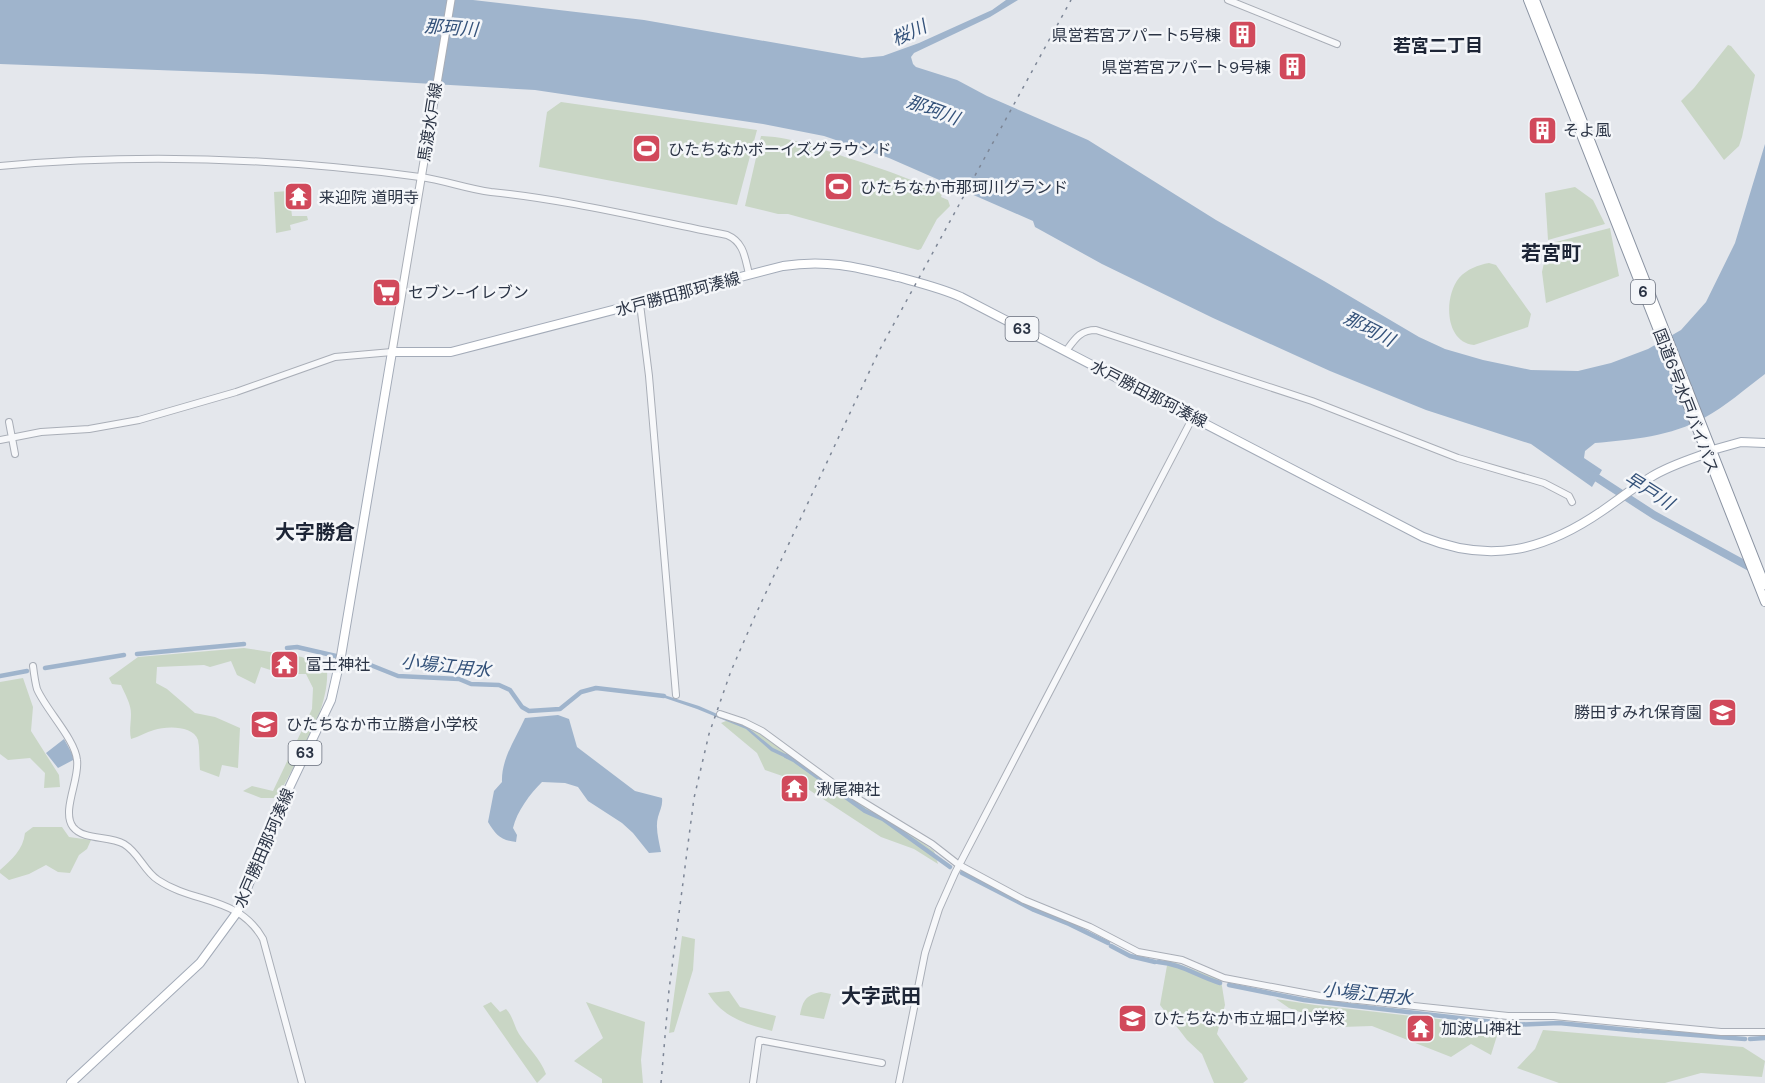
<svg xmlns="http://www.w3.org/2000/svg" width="1765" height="1083" font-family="'DM Sans','Noto Sans JP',sans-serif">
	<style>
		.green { fill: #c9d6c5 }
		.water { fill: #9fb4cc }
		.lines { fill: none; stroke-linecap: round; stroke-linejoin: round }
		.canal { stroke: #9fb4cc; stroke-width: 4.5 }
		.river { stroke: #9fb4cc; stroke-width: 8 }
		.tertiary-casing { stroke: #a9aeb7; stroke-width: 8 }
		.secondary-casing { stroke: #a9aeb7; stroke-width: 9 }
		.primary-casing { stroke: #a3abb8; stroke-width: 10 }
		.trunk-casing { stroke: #8b94a3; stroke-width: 10 }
		.tertiary { stroke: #f7f8fa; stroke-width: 6 }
		.secondary { stroke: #fff; stroke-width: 7 }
		.primary { stroke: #fff; stroke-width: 8 }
		.trunk { stroke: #fff; stroke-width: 8 }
		.rail { stroke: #7d8696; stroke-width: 1.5; stroke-dasharray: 3 6; stroke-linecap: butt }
		.labels { text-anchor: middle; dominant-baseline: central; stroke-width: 5; stroke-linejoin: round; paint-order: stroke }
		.shield { fill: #f4f6f9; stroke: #676e7b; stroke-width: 1.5 }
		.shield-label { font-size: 15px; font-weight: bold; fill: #2b3445 }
		.poi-label { font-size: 16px; fill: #2b3445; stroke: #f4f6f9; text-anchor: start }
		.street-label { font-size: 16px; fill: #2b3445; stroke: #f4f6f9 }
		.water-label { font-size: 18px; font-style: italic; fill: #34527a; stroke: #f4f6f9 }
		.neighbourhood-label { font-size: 18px; font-weight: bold; fill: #1d2536; stroke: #f4f6f9 }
		.quarter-label { font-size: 20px; font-weight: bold; fill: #1d2536; stroke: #f4f6f9 }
	</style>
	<rect width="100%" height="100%" fill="#e4e7ec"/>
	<path class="green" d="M1728,45L1731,46L1755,75L1742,137L1739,146L1724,160L1681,101L1694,88Z
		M561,102L757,130L737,205L539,167L547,112Z
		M761,136C796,137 830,153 864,163C891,172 916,181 942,194L941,197L948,200L950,206L937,219L921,249L918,250L788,214H778L745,206Z
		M1575,187L1593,200L1605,224L1548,240L1545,193Z
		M289,191L292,216H307L308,220L290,225L291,230L276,233L274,192Z
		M1610,228L1619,276L1546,303L1542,272L1548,244Z
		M1489,263L1496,265L1531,314L1528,327L1474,345C1444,342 1444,296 1459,278C1467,269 1478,265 1489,263Z
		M244,648L302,657L327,669C330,711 296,761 277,798H261L243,791L252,786L273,791L312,709L313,688L306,674H283L261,667L255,684L237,675L231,661L210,667L204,665L157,667L156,683L167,689L195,713L215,717L240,728L238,768L222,765L219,777L200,770C199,761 200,749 198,740C193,725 166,726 154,730C146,732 139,737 131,739C129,730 131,723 131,714C131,704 125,694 121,685L112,684L109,678L138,657Z
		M23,678L33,707L31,731L59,775L60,787L44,788L45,773L30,758L8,760L0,754V682Z
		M731,719L750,727L858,803L899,826L934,851L938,864L914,849L881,837L794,780L765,770L757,753L721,723Z
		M33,827H62L69,837L91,840L87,849L79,855L70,873L58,872L46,865L29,874L9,880L0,873V870C12,859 23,850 25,833Z
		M682,936L695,939L693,970L674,1032L669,1033Z
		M1168,960L1221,980L1225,1005L1217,1034L1248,1079L1243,1083H1214L1202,1054L1187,1040L1160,1005Z
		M729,991L740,1007L776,1016L772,1031C746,1024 723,1018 708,993Z
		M821,992L831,994L824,1019L800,1015C803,1000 806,995 821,992Z
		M1276,999L1315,1005L1500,1026L1491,1055L1471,1044L1451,1057L1372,1026L1341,1027L1289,1008Z
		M491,1002L500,1012L506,1009C513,1016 514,1026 519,1034C528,1048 540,1058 546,1074L537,1083L483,1006Z
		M586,1002L645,1022L641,1060L643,1083H602V1079L574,1061L603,1038Z
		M1543,1030L1743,1047L1765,1061L1762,1077L1701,1073L1665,1083H1559L1517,1068L1535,1049Z"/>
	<path class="water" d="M0,0H473L644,20L862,58L883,56L919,43L992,10L1006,0H1018L990,17L914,53L911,57L913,64L916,67L957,80L987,96L1088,140L1216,220L1324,281L1419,337L1445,349L1483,360L1531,370L1578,371L1611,363L1648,349L1681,330L1706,302L1735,243L1765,144V374C1745,389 1726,406 1704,418C1672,436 1631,440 1595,443L1585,451L1584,458L1602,470L1592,487L1531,444L1426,410L1330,371L1213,318L1102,264L1035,227L1033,221L889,158L824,136L763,124L535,90L262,74L0,64Z
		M661,694L699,706L747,727L773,748L790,756L788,759L771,751L746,729L697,709L659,696Z
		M558,715L569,719L577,747L635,791L662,798C663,805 660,810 658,817C655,828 659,841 661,852L649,853L633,833L622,823L588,801L578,787L565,783L542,782C530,794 517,811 513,828L517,835L516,842C500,840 496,835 488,822L494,791L502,782C501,759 516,738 525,718Z
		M64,739L75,759L58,768L46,753Z"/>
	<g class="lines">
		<path class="canal" d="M287,648L297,647L336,656
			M137,654L244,644
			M345,660L368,664L398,676L459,679L471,684L499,685L510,690L522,707L529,711L560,709L581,692L596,688L664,696
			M45,668L124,655
			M0,676L27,671
			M786,756L794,760L865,811L883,819L950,867
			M962,873L1034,910L1069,924L1108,943
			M1111,946L1130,956L1155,962
			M1158,962C1182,964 1197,976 1220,983
			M1229,985L1304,1000L1502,1023
			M1510,1025L1559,1023L1639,1031
			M1642,1031L1745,1039
			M1750,1039L1765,1038"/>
		<path class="river" d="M1588,472L1654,515L1755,570"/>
		<defs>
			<path id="tertiary" d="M1228,0L1337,44
				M0,166C141,153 280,158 420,177C444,180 467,189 491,192C571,200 649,220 727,235C744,242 745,258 749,274
				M640,304L649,376L676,695
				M1066,351C1075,339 1080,330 1096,330L1312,401L1458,458L1544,483L1569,496L1572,502
				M9,422L15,454
				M0,440L41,432L89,429L139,420L236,392L335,357L392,352
				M33,666C34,674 35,682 37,689C46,710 75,739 77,760C80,779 61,811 73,827C84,841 109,835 124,844C139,853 144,871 158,880C194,904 239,896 263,939L302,1083
				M720,714L744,722L762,731L837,786L932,844L959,865L1024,900L1090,927L1138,952L1182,960L1224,978L1320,996L1508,1016H1554L1721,1032H1765
				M753,1083L759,1040L882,1063
				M899,1083L925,953L939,909L955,873L1193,417"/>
			<path id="secondary" d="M392,352L451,0"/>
			<path id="primary" d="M1716,449L1741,442L1765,443
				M71,1083L200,963L238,911L280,807L331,700L341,656L392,352H451L783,266C826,259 857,267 898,277C920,283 941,288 961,297L1423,537C1490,564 1544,551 1602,511C1618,500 1634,487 1651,477C1667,467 1685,461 1702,455"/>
			<path id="trunk" d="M1528,0L1765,602
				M1535,0L1765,585"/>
		</defs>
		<use href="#tertiary" class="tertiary-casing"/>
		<use href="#secondary" class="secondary-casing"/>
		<use href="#primary" class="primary-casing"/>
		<use href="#trunk" class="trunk-casing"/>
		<use href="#tertiary" class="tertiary"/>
		<use href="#secondary" class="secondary"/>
		<use href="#primary" class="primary"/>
		<use href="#trunk" class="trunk"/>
		<path class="rail" d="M661,1083L669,990L694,798L709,734L731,671L755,616L879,351L1071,0"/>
	</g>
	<defs>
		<symbol id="building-square" viewBox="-11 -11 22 22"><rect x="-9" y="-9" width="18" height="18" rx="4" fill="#d1495b" stroke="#f4f6f9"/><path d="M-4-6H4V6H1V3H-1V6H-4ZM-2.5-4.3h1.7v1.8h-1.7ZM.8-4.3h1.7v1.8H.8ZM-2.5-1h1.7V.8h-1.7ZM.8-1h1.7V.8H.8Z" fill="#fff"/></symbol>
		<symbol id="stadium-square" viewBox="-11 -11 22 22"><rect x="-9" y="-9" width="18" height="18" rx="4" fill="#d1495b" stroke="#f4f6f9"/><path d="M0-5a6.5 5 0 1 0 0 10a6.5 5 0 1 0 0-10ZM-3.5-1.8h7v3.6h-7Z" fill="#fff"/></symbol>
		<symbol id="temple-square" viewBox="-11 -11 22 22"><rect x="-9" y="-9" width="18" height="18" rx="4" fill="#d1495b" stroke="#f4f6f9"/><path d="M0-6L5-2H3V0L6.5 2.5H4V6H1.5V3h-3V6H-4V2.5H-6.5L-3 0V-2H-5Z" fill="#fff"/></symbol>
		<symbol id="supermarket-square" viewBox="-11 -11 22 22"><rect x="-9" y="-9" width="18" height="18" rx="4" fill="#d1495b" stroke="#f4f6f9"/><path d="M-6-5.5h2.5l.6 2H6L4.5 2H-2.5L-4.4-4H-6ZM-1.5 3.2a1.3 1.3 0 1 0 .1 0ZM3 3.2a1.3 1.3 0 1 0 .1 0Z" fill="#fff"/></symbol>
		<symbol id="school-square" viewBox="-11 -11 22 22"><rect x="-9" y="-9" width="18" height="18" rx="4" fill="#d1495b" stroke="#f4f6f9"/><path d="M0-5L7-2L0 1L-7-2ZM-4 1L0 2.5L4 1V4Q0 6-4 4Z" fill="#fff"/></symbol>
	</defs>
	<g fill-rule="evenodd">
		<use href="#building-square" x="1226" y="18" width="33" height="33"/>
		<use href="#building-square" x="1276" y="50" width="33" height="33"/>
		<use href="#building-square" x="1526" y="114" width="33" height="33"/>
		<use href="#stadium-square" x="630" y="132" width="33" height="33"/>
		<use href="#stadium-square" x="822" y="170" width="33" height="33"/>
		<use href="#temple-square" x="282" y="180" width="33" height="33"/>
		<use href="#supermarket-square" x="370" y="276" width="33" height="33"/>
		<use href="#temple-square" x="268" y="648" width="33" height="33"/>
		<use href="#school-square" x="1706" y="696" width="33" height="33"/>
		<use href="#school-square" x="248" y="708" width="33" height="33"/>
		<use href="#temple-square" x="778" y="772" width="33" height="33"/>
		<use href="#school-square" x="1116" y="1002" width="33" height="33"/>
		<use href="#temple-square" x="1404" y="1012" width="33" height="33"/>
	</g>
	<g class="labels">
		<g class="shield">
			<rect x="1631" y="280" width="24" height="24" rx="4.5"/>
			<rect x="1005.5" y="317" width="33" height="24" rx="4.5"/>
			<rect x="288.5" y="741" width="33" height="24" rx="4.5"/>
		</g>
		<g class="shield-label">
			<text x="1643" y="292">6</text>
			<text x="1022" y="329">63</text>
			<text x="305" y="753">63</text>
		</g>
		<g class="poi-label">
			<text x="1221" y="35" text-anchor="end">県営若宮アパート5号棟</text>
			<text x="1271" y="67" text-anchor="end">県営若宮アパート9号棟</text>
			<text x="1563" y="130">そよ風</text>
			<text x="668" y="149">ひたちなかボーイズグラウンド</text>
			<text x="860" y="187">ひたちなか市那珂川グランド</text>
			<text x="319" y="197">来迎院 道明寺</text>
			<text x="408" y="292">セブン-イレブン</text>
			<text x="306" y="664">富士神社</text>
			<text x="1702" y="712" text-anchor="end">勝田すみれ保育園</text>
			<text x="286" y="724">ひたちなか市立勝倉小学校</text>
			<text x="816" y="789">湫尾神社</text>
			<text x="1153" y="1018">ひたちなか市立堀口小学校</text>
			<text x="1441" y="1028">加波山神社</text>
		</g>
		<g class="street-label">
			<text transform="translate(430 122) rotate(-81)">馬渡水戸線</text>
			<text transform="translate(678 294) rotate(-15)">水戸勝田那珂湊線</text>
			<text transform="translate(1149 394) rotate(27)">水戸勝田那珂湊線</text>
			<text transform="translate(1686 401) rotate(69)">国道6号水戸バイパス</text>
			<text transform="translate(264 848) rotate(-67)">水戸勝田那珂湊線</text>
		</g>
		<g class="water-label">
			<text transform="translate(451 28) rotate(4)">那珂川</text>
			<text transform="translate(909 33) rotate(-25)">桜川</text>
			<text transform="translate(933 110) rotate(20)">那珂川</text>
			<text transform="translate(1369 329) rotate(27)">那珂川</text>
			<text transform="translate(1649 491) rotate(32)">早戸川</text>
			<text transform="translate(446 666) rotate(6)">小場江用水</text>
			<text transform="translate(1367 994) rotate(6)">小場江用水</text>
		</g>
		<g class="neighbourhood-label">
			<text x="1438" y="46">若宮二丁目</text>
		</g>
		<g class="quarter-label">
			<text x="1551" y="253">若宮町</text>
			<text x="315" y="532">大字勝倉</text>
			<text x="881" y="996">大字武田</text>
		</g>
	</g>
</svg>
